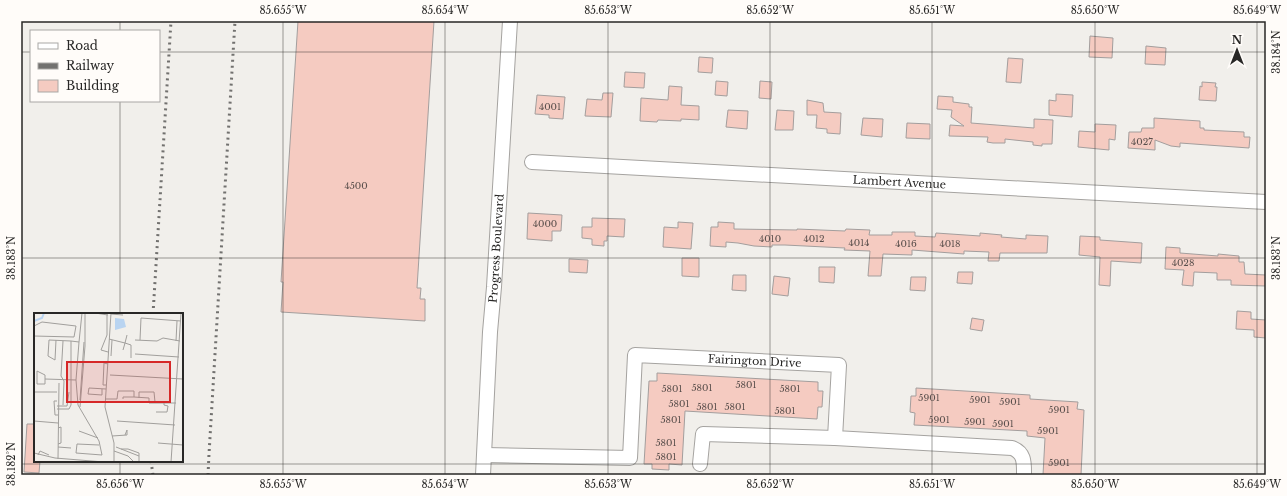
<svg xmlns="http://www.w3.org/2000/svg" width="1287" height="496" font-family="'Libre Baskerville',serif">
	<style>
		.building { fill: #f5cbc1; stroke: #a39e9d }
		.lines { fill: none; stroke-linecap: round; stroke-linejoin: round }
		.minor-casing { stroke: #a5a3a0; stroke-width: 16 }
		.minor { stroke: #fff; stroke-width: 14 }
		.rail { stroke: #72716f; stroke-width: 3; stroke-dasharray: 2 4; stroke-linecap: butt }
		.ticks { fill: none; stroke: #282726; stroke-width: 1; stroke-opacity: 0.45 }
		.labels { text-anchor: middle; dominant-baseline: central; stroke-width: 3; stroke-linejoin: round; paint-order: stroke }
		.number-label { font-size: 9px; fill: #5b504d }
		.street-label { font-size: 11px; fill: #282726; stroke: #fffcf9 }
		.inset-river { fill: none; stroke: #b9d4f1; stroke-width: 2 }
		.inset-road { fill: none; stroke: #a19f9c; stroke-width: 1 }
		.view { fill: #d62828; fill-opacity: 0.15; stroke: #d62828; stroke-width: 2 }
		.inset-edge { fill: none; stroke: #282726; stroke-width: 2 }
		.neatline { fill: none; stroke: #282726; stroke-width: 1.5 }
		.ticks-label { font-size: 10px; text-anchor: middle; fill: #282726 }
	</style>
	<rect width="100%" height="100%" fill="#f1efeb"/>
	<path class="building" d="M298,21H434L417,288H421L420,299H425V321L281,312L283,282H281Z
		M1090,36L1113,38L1112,58L1089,57Z
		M1146,46L1166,48L1165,65L1145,64Z
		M699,57L713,58L712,73L698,72Z
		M1008,58L1023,59L1021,83L1006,82Z
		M625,72L645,73L644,88L624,87Z
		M716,81L728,82L727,96L715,95Z
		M760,81L772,82L771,99L759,98Z
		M1202,82L1216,83L1215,87H1217L1216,101L1199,100L1200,86L1202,87Z
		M669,86L682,87L681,105L699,106V120L681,119V121L658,120L657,122L640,121L641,98L668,100Z
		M603,93H613L611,117L585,116L587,99L602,100Z
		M1056,94L1073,95L1072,117L1049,115V100L1056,101Z
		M537,95L565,97L563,119L549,118V115L535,114Z
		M938,96L953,97V102L969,104V107H972L971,123L1034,128V119L1053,120L1052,144H1042V146L1033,145V142L1005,139V143H993L987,142L988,137L949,136L950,125L964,126L951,117L952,110L937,109Z
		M807,100L823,103L824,112L841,113L840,134L827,133V129L816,128L817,115H807Z
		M728,110L748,111L747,129L726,127Z
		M777,110L794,111L793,130H775Z
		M863,118L883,119L882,137L861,135Z
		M1154,118L1200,121V128H1204V130L1244,132V137H1250L1249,148L1180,143V147L1171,146L1155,140V150L1128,148L1129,132H1141L1142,128H1154Z
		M907,123L930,124V139L906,138Z
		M1095,124L1116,125L1115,140L1109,139V150L1078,147L1079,131L1095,132Z
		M528,213L562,215L561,231H552V241L527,239Z
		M592,218L625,219L624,237L607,236V241H604V246L592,245V239L582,238V227H592Z
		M678,222L693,223L691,249L663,247L664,227L678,228Z
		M718,222L734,223V229L797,230V229L845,231L846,229L870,230L869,235H892V232H915V236L935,237L936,233L980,236V233L1002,235L1001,237L1026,239V235L1048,236L1047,253H1000L999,261H988L989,252L964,251V254L912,250V255L883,254L881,276H868L870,251L844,250L845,248L785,245H772V247L754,246L738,243L726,242V247L710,246L711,227H718Z
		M1080,236L1100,237V240L1142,243L1141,263L1111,261L1110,286L1099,285L1100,257L1079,255Z
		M1166,247L1180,248V253L1218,256V254L1239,256V262H1244L1245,274L1266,275V286L1231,285V280H1217V273L1194,272L1193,286L1182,285L1184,270L1165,269Z
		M682,258H699V277L682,276Z
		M569,259L588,260L587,273L569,272Z
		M819,267H835L834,283L819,282Z
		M958,272H973L972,284L957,283Z
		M733,275H746V291L732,290Z
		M774,276L790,278L788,296L772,294Z
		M911,277H926L925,291L910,290Z
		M1237,311L1251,312V319L1266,320V338L1254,337V330L1236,329Z
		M972,318L984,320L982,331L970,329Z
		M657,373L818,382V391H823L822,407H818L817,419L685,411L682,465L669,464V470L652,469V464H644L649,381H657Z
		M916,388L1030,395V399L1078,402L1077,409L1084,410L1081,475H1043L1045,438L1027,436V431L914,425L915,413L910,412L911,396H916Z
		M27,424H35V461H40L39,473L24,472Z"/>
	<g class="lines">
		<defs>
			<g id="minor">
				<path id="s1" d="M532,162L1266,202"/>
				<path id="s2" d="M485,455L630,458L635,355L839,365L835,438L1012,448C1025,453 1024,463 1024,475"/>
				<path d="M700,464L703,434L835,438"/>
				<path id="s3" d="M483,475L490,332L494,287L510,21"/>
			</g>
		</defs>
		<use href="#minor" class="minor-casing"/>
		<use href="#minor" class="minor"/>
		<path class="rail" d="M153,314L171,21
			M151,461L153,475
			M208,475L209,454L235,21"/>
	</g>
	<path class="ticks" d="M120,21V31M283,21V475M445,21V475M608,21V475M770,21V475M932,21V475M1095,21V475M1257,21V475M21,52H31M159,52H1266M120,101V314M21,258H1266M120,461V475M21,464H1266"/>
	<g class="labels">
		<g class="number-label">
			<text x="550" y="106">4001</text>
			<text x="1142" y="141">4027</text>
			<text x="356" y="185">4500</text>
			<text x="545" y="223">4000</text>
			<text x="770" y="238">4010</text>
			<text x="814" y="238">4012</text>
			<text x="859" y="242">4014</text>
			<text x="906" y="243">4016</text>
			<text x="950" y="243">4018</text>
			<text x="1183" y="262">4028</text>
			<text x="746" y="384">5801</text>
			<text x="702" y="387">5801</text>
			<text x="672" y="388">5801</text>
			<text x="790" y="388">5801</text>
			<text x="929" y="397">5901</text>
			<text x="980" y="399">5901</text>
			<text x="1010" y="401">5901</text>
			<text x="679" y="403">5801</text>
			<text x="707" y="406">5801</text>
			<text x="735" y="406">5801</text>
			<text x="1059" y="409">5901</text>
			<text x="785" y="410">5801</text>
			<text x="671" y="419">5801</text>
			<text x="939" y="419">5901</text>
			<text x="975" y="421">5901</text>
			<text x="1003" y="423">5901</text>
			<text x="1048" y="430">5901</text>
			<text x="666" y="442">5801</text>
			<text x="666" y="456">5801</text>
			<text x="1059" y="462">5901</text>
		</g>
		<g class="street-label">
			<text stroke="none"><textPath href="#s1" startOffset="368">Lambert Avenue</textPath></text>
			<text stroke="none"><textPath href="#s3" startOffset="227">Progress Boulevard</textPath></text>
			<text stroke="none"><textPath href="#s2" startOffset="368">Fairington Drive</textPath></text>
		</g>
	</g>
	<g transform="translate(34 313)">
		<rect width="149" height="149" fill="#f1efeb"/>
		<path d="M81,5L90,6L92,14L81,17Z" fill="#b9d4f1"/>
		<path class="inset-river" d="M0,8L8,5L10,0"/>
		<path class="inset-road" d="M61,0L74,2M73,0V22L67,37L74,39M77,0L71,94L80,130V149M77,1L89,2M0,13L8,9L42,13L40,24L0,23M93,22L91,30L97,32V45M75,26L91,30L89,37M22,27L21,47L14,43L15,27L37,28V92L35,96H23M101,27L123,28L129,25L146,28M106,27L107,5L147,8M37,28L45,29L42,67M142,28L143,8M45,29L48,0M101,41L145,44M77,43L78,27M76,62L149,66M11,66V62L3,58V71H11V66L42,67L44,92L65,128L68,142L42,140L43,131L65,132M72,72H69L70,50L74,51M68,76V82L54,81L55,75L72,76M0,79H23M105,85V79H120L121,89M72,86H83L84,78H100V84L115,85V90H142M89,86V84H100M46,87L50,29M23,88H20L21,102H24M29,92L30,68L27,63L29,28M23,93H33L35,79M46,94L51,33V0M122,99H133L134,93L130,92V90M0,108L24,110M83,108L141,112M24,115L27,114V130L24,131M45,118L64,125M78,123L93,122V117L91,122M124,130L149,132M24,134L37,135M82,134L105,143V149M87,136H94L105,140V143M80,138L94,143L100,149M0,140L21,145L70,149M4,142L6,138L15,142M24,146L25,70M137,149L147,0"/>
		<path class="view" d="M33,49H136V89H33Z"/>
		<rect width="149" height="149" class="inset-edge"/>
	</g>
	<rect width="1287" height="496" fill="none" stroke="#fffcf9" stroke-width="44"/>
	<rect x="30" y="30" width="130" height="72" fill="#fffcf9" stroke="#a9a7a5"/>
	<rect x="38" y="43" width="20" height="6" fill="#ffffff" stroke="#a9a7a5"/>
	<text x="66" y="50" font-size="12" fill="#282726">Road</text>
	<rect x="38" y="63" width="20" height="6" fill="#72716f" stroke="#a9a7a5"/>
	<text x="66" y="70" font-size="12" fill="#282726">Railway</text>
	<rect x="38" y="80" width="20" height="12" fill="#f5cbc1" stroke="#a9a7a5"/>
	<text x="66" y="90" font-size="12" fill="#282726">Building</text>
	<g transform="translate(1237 50)" stroke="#fffcf9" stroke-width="3" paint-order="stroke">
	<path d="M0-3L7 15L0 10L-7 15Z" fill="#282726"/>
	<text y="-6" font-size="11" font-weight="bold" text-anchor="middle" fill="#282726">N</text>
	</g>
	<rect x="22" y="22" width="1243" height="452" class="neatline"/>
	<g class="ticks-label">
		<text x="283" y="14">85.655°W</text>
		<text x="445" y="14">85.654°W</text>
		<text x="608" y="14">85.653°W</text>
		<text x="770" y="14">85.652°W</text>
		<text x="932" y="14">85.651°W</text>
		<text x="1095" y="14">85.650°W</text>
		<text x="1257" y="14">85.649°W</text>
		<text transform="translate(1276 52) rotate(-90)" y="4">38.184°N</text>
		<text transform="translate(11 258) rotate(-90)" y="4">38.183°N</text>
		<text transform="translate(1276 258) rotate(-90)" y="4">38.183°N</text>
		<text transform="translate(11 464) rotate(-90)" y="4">38.182°N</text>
		<text x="120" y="488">85.656°W</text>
		<text x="283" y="488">85.655°W</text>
		<text x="445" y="488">85.654°W</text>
		<text x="608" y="488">85.653°W</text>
		<text x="770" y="488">85.652°W</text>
		<text x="932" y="488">85.651°W</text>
		<text x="1095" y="488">85.650°W</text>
		<text x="1257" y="488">85.649°W</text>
	</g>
</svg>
